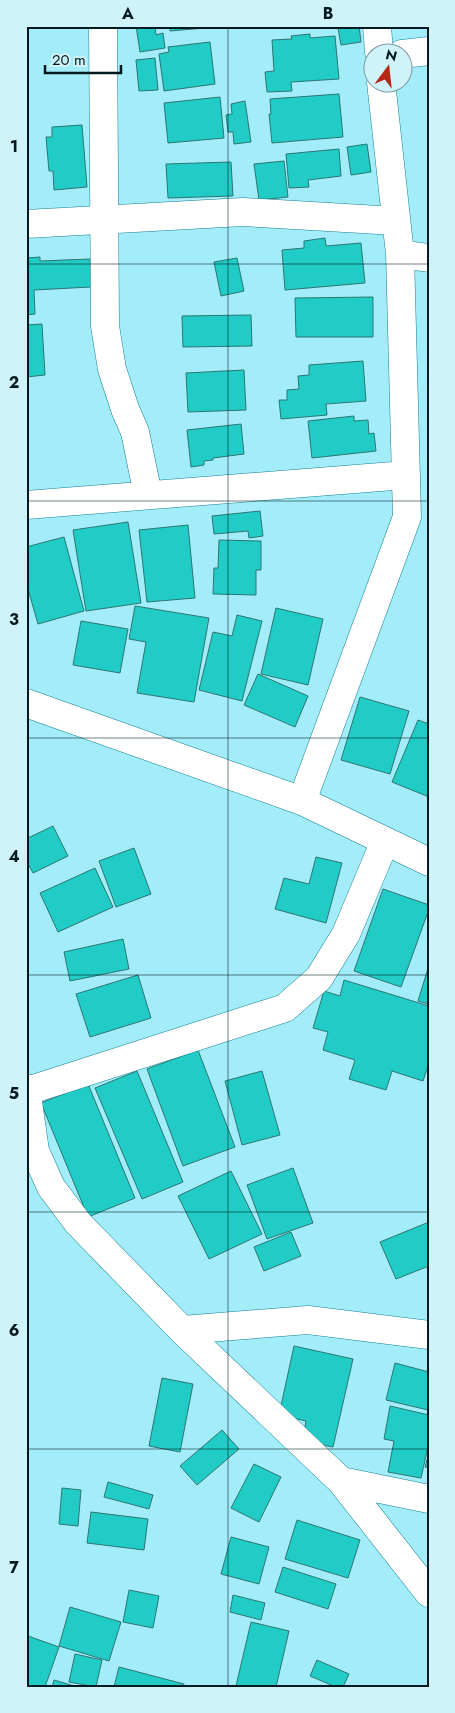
<svg xmlns="http://www.w3.org/2000/svg" width="455" height="1713" font-family="Jost,sans-serif">
	<style>
		.building { fill: #22ccc6; stroke: #2a7773 }
		.lines { fill: none; stroke-linecap: round; stroke-linejoin: round }
		.minor-casing { stroke: #138292; stroke-width: 29 }
		.minor { stroke: #fff; stroke-width: 28 }
		.grid { fill: none; stroke: #001a1f; stroke-width: 1; stroke-opacity: 0.55 }
		.neatline { fill: none; stroke: #001a1f; stroke-width: 2 }
		.grid-label { font-size: 16px; text-anchor: middle; font-weight: bold; fill: #001a1f }
	</style>
	<rect width="100%" height="100%" fill="#a3ecf9"/>
	<path class="building" d="M136,26H155L156,35L163,33L165,48L140,52Z
		M170,26H204L205,28L170,31Z
		M346,26H359L361,42L341,45L338,28Z
		M310,34V38L335,36L339,79L291,82L292,91L267,92L265,72L274,71L272,40L292,39L291,36Z
		M210,42L215,84L164,91L159,54L169,52L168,47Z
		M155,58L158,90L139,91L136,60Z
		M339,94L343,137L272,143L269,114H271L270,99Z
		M220,97L224,138L168,143L164,103Z
		M245,101L251,142L234,144L233,132H228L226,115L232,114L231,104Z
		M82,125L87,187L54,190L53,171H49L46,137H52V127Z
		M367,144L371,172L351,175L347,147Z
		M339,149L341,176L308,180L309,187L289,188L286,154Z
		M284,161L288,197L259,200L254,164Z
		M231,162L233,196L168,198L166,164Z
		M325,238L326,246L361,243L365,283L285,290L282,250L304,248V241Z
		M40,257V261L90,259L91,287L34,290L35,314L26,315V258Z
		M237,258L244,291L221,296L214,262Z
		M373,297V337H296L295,298Z
		M251,315L252,346L183,347L182,316Z
		M42,324L45,375L26,377V325Z
		M363,361L366,401L326,404L327,415L281,419L279,400H287V390L299,389L298,376L309,375V365Z
		M244,370L246,410L188,412L186,373Z
		M354,416V421L368,420L369,434L374,433L376,451L312,458L308,421Z
		M241,424L244,454L213,458V460L204,461V465L191,467L187,430Z
		M260,511L263,536L249,538L248,531L214,534L212,516Z
		M128,522L141,603L86,611L73,530Z
		M188,525L195,598L147,602L139,530Z
		M64,537L84,611L38,624L26,582V547Z
		M219,540L261,541V570H256V595L213,594L214,568H218Z
		M135,606L209,618L194,702L137,693L146,642L129,639Z
		M276,608L323,619L308,685L261,674Z
		M237,615L262,621L242,701L199,690L213,632L232,636Z
		M81,621L128,629L120,673L73,665Z
		M258,674L308,696L295,727L244,705Z
		M360,697L409,711L390,774L341,760Z
		M418,720L429,724V797L392,782Z
		M53,826L68,856L33,873L26,860V839Z
		M134,848L151,894L116,907L99,861Z
		M316,857L342,863L326,923L275,909L284,878L309,884Z
		M95,868L113,907L58,932L40,893Z
		M383,889L429,905V909L401,987L354,971Z
		M123,939L129,969L70,981L64,952Z
		M429,965V1004L418,1001Z
		M138,975L151,1018L90,1037L76,994Z
		M344,980L429,1006V1063L423,1081L392,1071L386,1090L349,1079L355,1060L323,1050L328,1032L313,1028L324,991L340,996Z
		M198,1050L235,1147L183,1166L147,1069Z
		M137,1071L183,1182L142,1199L95,1088Z
		M262,1071L280,1135L242,1145L225,1081Z
		M88,1084L135,1198L88,1217L41,1103Z
		M293,1168L313,1223L267,1239L247,1185Z
		M231,1171L262,1234L209,1259L178,1196Z
		M429,1222V1266L396,1279L380,1242Z
		M291,1232L301,1256L264,1271L254,1247Z
		M294,1346L353,1359L333,1447L302,1441L306,1421L279,1415Z
		M395,1363L429,1372L428,1410L386,1400Z
		M162,1378L193,1384L180,1452L149,1446Z
		M390,1406L429,1415V1442L421,1478L388,1472L394,1441L384,1439Z
		M222,1430L239,1449L197,1485L180,1466Z
		M429,1453V1468L425,1467Z
		M254,1464L281,1477L259,1522L231,1508Z
		M108,1482L153,1495L149,1509L104,1497Z
		M62,1488L81,1490L78,1526L59,1524Z
		M91,1512L148,1519L144,1550L87,1543Z
		M297,1520L360,1540L348,1578L285,1559Z
		M231,1537L269,1547L259,1584L221,1574Z
		M283,1567L336,1584L328,1609L275,1592Z
		M129,1590L159,1596L153,1628L123,1622Z
		M233,1595L265,1603L261,1620L230,1612Z
		M70,1607L121,1622L109,1661L59,1646Z
		M251,1622L289,1631L276,1687L236,1686Z
		M28,1636L59,1647L45,1687H26Z
		M75,1654L102,1660L96,1687L69,1682Z
		M317,1660L349,1674L343,1687H336L310,1676Z
		M119,1667L184,1684L183,1687H114Z
		M54,1680L78,1687H52Z"/>
	<g class="lines">
		<defs>
			<path id="minor" d="M103,26L105,326L112,369L125,409L135,432L148,495
				M377,26L379,52
				M402,54L429,51
				M26,224L243,212L396,221
				M400,254L429,258
				M26,505L406,475
				M26,703L302,801L429,862
				M302,801L407,517L400,254L381,82
				M26,1088L35,1151L51,1187L78,1223L182,1330L341,1481L429,1593
				M27,1091L285,1008L319,978L346,934L385,841
				M182,1330L308,1320L429,1335
				M341,1481L429,1499"/>
		</defs>
		<use href="#minor" class="minor-casing"/>
		<use href="#minor" class="minor"/>
	</g>
	<path class="grid" d="M228,26V1687M26,264H429M26,501H429M26,738H429M26,975H429M26,1212H429M26,1449H429"/>
	<rect width="455" height="1713" fill="none" stroke="#d0f2f9" stroke-width="55"/>
	<g transform="translate(388 68) rotate(15)"><circle r="24" fill="#d0f2f9" stroke="#7d9ca2"/>
	<path d="M0-4L9 19L0 12L-9 19Z" fill="#b52816"/>
	<text y="-8" font-size="14" font-weight="bold" text-anchor="middle" fill="#001a1f">N</text>
	</g>
	<path d="M45 65v8h76v-8" fill="none" stroke="#001a1f" stroke-width="2.5"/>
	<text x="52" y="65" font-size="15" fill="#001a1f" stroke="#d0f2f9" stroke-width="4" paint-order="stroke">20 m</text>
	<rect x="28" y="28" width="400" height="1658" class="neatline"/>
	<g class="grid-label">
		<text x="128" y="19">A</text>
		<text x="328" y="19">B</text>
		<text x="14" y="152">1</text>
		<text x="14" y="388">2</text>
		<text x="14" y="625">3</text>
		<text x="14" y="862">4</text>
		<text x="14" y="1099">5</text>
		<text x="14" y="1336">6</text>
		<text x="14" y="1573">7</text>
	</g>
</svg>
